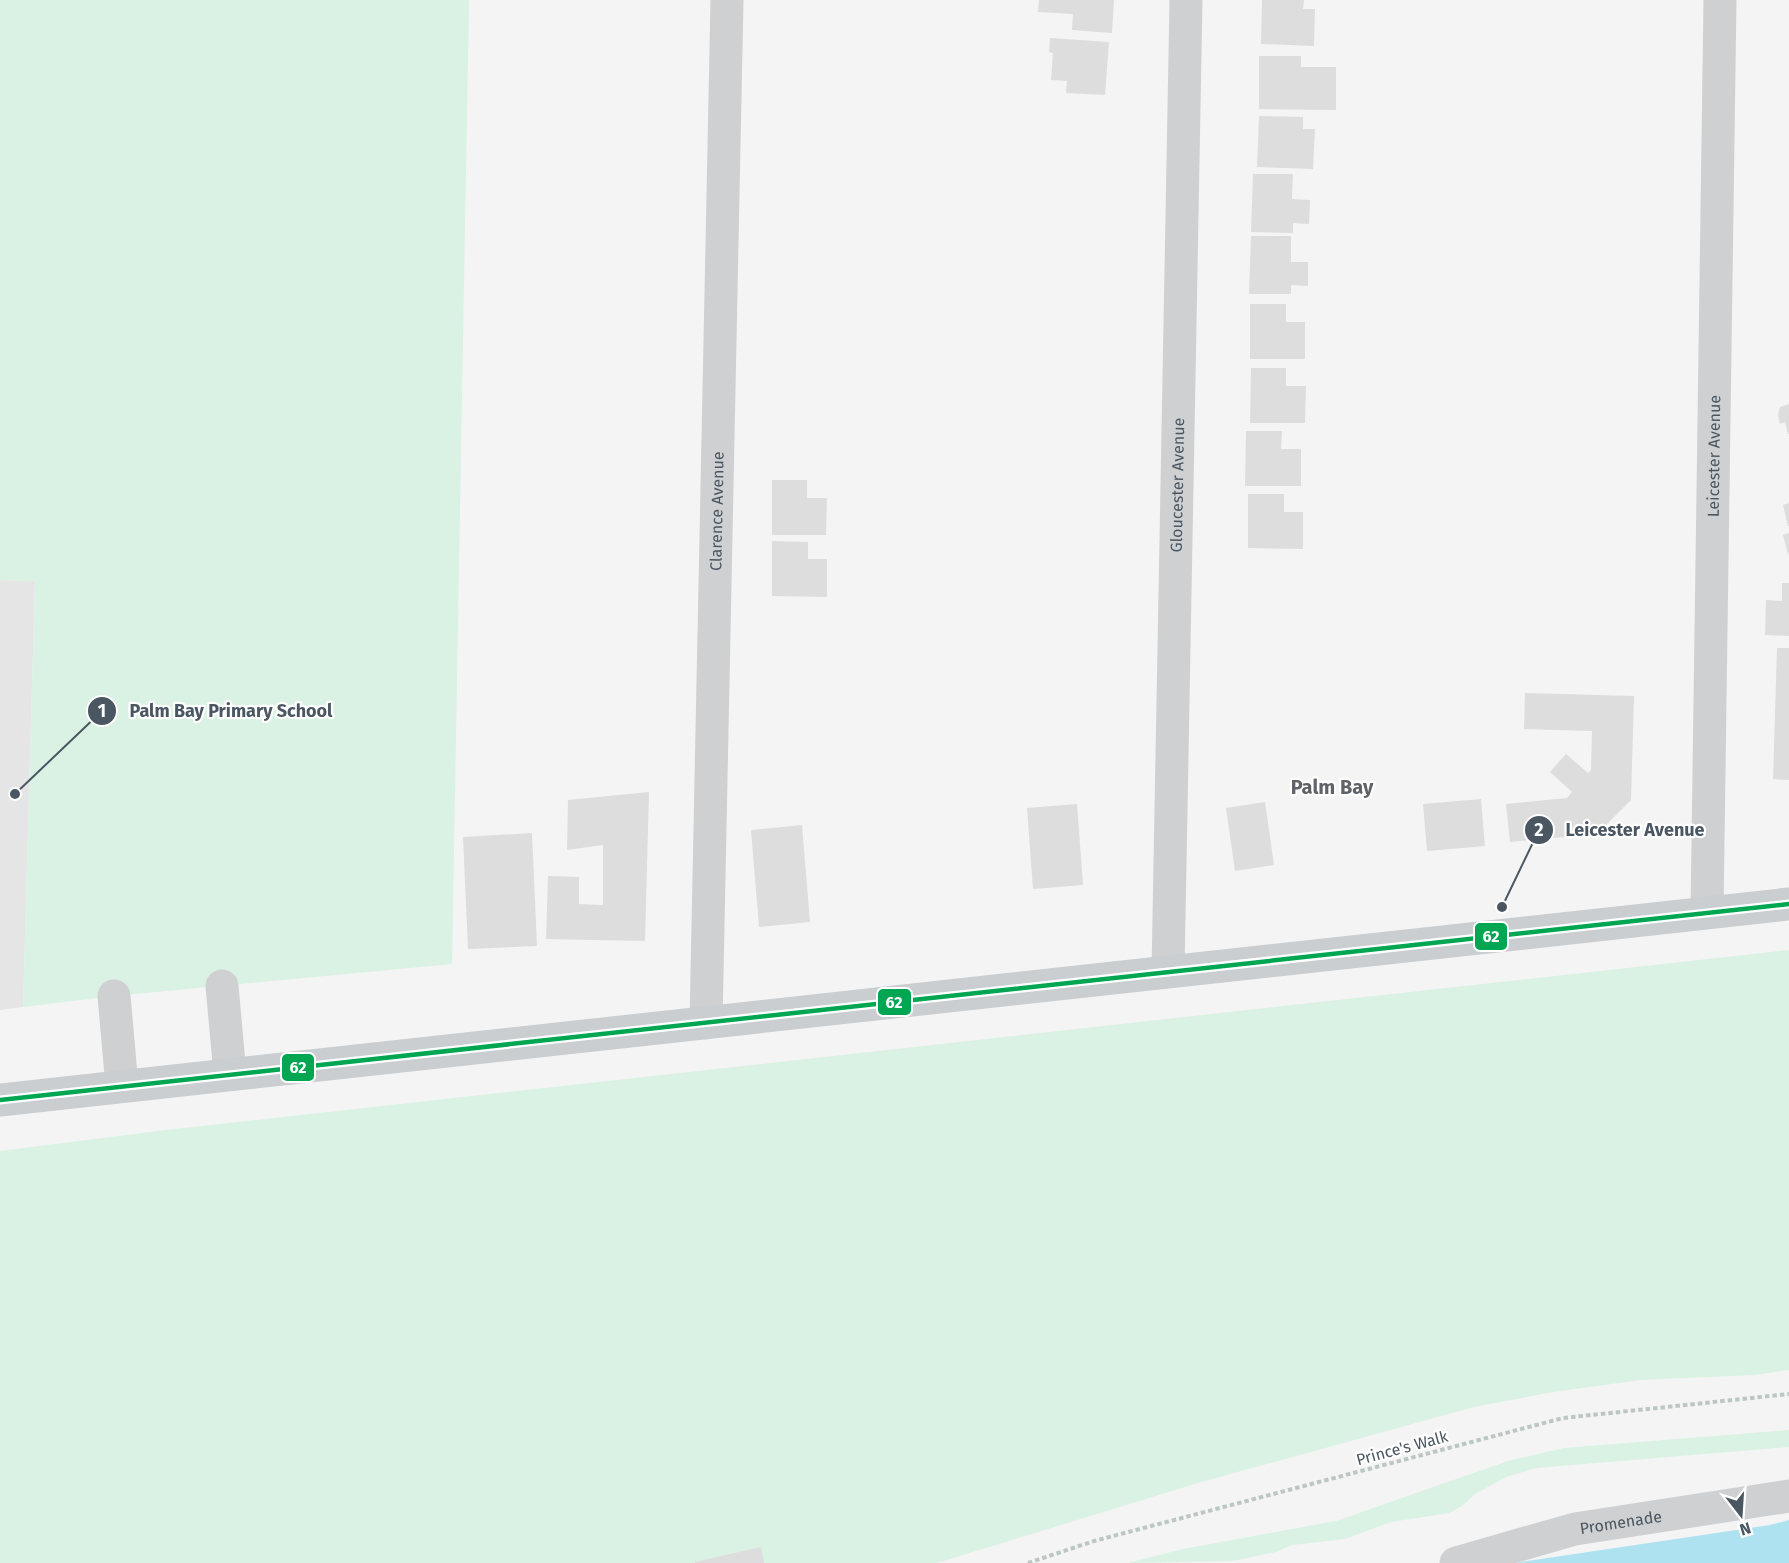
<svg xmlns="http://www.w3.org/2000/svg" width="1789" height="1563" font-family="'Fira Sans',sans-serif">
	<style>
		.education { fill: #e6e5e6 }
		.green { fill: #d9f2e3 }
		.water { fill: #aee2f0 }
		.building { fill: #ddddde }
		.lines { fill: none; stroke-linecap: round; stroke-linejoin: round }
		.path { stroke: #bcc7c4; stroke-width: 4; stroke-dasharray: 4.5 3; stroke-linecap: butt }
		.minor { stroke: #ced0d2; stroke-width: 33 }
		.major { stroke: #caced1; stroke-width: 33 }
		.bus-1-casing { stroke: #fff; stroke-width: 9 }
		.bus-1 { stroke: #00a651; stroke-width: 4.5 }
		.labels { text-anchor: middle; dominant-baseline: central; stroke-width: 4.5; stroke-linejoin: round; paint-order: stroke }
		.street-label { font-size: 16px; fill: #4a5661; stroke: #fff }
		.quarter-label { font-size: 20px; font-weight: bold; fill: #5f6368; stroke: #fff }
		.leader { fill: none; stroke: #4a5661; stroke-width: 2 }
		.callout-dot { fill: #4a5661; stroke: #fff; stroke-width: 2 }
		.mark-label { font-size: 18px; text-anchor: middle; font-weight: bold; fill: #fff }
		.callout-label { font-size: 18px; text-anchor: middle; font-weight: bold; fill: #4a5661; stroke: #fff; stroke-width: 4.5; stroke-linejoin: round; paint-order: stroke }
		.line-badge { stroke: #fff; stroke-width: 2 }
		.badge-label { font-size: 16px; text-anchor: middle; font-weight: bold; fill: #fff }
	</style>
	<rect width="100%" height="100%" fill="#f4f4f4"/>
	<path class="education" d="M0,580L35,581L23,1007L0,1010Z"/>
	<path class="green" d="M0,0H469L452,964L114,996L23,1007L35,582L0,580Z
		M1789,950V1370L1754,1375L1641,1380L1553,1392L1474,1407L1198,1483L937,1563H0V1151L166,1130Z
		M1789,1430V1447L1536,1468L1506,1477L1475,1494L1462,1506L1449,1513L1391,1522L1345,1539L1292,1545L1276,1552L1233,1561L1128,1563L1183,1549L1336,1521L1508,1461L1564,1448Z"/>
	<path class="water" d="M1789,1520V1563H1514L1770,1525Z"/>
	<path class="building" d="M1039,0H1114L1112,33L1072,30L1073,14L1038,12Z
		M1262,0H1304L1303,9H1315L1314,46L1261,44Z
		M1050,38L1109,42L1105,95L1066,93L1067,81L1051,80L1053,53L1049,52Z
		M1259,56H1301V67H1336V110L1259,109Z
		M1259,116L1303,117V129H1315L1313,169L1257,167Z
		M1253,174H1293L1292,199L1310,200L1309,224L1293,223V233L1251,232Z
		M1251,236H1291V262H1308V286L1291,285V294H1249Z
		M1250,304H1286V322H1305V359H1250Z
		M1251,368H1286V386H1306L1305,423H1250Z
		M1789,404V434H1788L1785,422L1780,424L1778,415L1780,407Z
		M1246,431H1282L1281,449H1301V486H1245Z
		M772,480H807V498H827L826,535H772Z
		M1248,494H1284V512H1303V549L1248,548Z
		M1789,503V526H1788L1783,505Z
		M1789,533V553L1788,554L1783,535Z
		M772,541L808,542V559H827V597L772,596Z
		M1782,583H1789V636L1765,635L1766,600L1782,601Z
		M1777,648H1789V780L1773,779Z
		M1525,693L1634,696L1631,800L1597,834L1510,842L1506,804L1567,798L1572,792L1550,772L1566,754L1588,773L1591,770L1592,731L1524,729Z
		M649,792L645,941L546,939L548,876L579,877V904L603,905V845L567,850L568,800Z
		M1481,799L1485,846L1427,851L1423,804Z
		M1265,802L1274,865L1235,871L1226,808Z
		M1077,804L1083,885L1033,889L1027,808Z
		M802,825L810,922L759,927L751,830Z
		M532,833L537,946L468,949L463,837Z
		M761,1547L764,1563H695V1562Z"/>
	<g class="lines">
		<path class="path" d="M1028,1563L1094,1541L1563,1418L1789,1394"/>
		<g class="minor">
			<path id="s1" d="M1707,912L1720,0"/>
			<path id="s2" d="M1168,971L1186,0"/>
			<path d="M222,986L230,1074"/>
			<path d="M114,996L122,1086"/>
			<path id="s3" d="M706,1023L727,0"/>
			<path id="s4" d="M1456,1563L1575,1529L1789,1496"/>
		</g>
		<path class="major" d="M0,1100L1789,904"/>
		<defs>
			<path id="bus-1" d="M0,1100L1789,904"/>
		</defs>
		<use href="#bus-1" class="bus-1-casing"/>
		<use href="#bus-1" class="bus-1"/>
	</g>
	<g class="labels">
		<g class="street-label">
			<text stroke="none"><textPath href="#s1" startOffset="456">Leicester Avenue</textPath></text>
			<text stroke="none"><textPath href="#s2" startOffset="486">Gloucester Avenue</textPath></text>
			<text stroke="none"><textPath href="#s3" startOffset="512">Clarence Avenue</textPath></text>
			<text transform="translate(1402 1448) rotate(-15)">Prince's Walk</text>
			<text stroke="none"><textPath href="#s4" startOffset="170">Promenade</textPath></text>
		</g>
		<g class="quarter-label">
			<text x="1332" y="787">Palm Bay</text>
		</g>
	</g>
	<path class="leader" d="M15 794L102 711M1502 907L1539 830"/>
	<g class="callout-dot">
		<circle cx="15" cy="794" r="6"/>
		<circle cx="1502" cy="907" r="6"/>
		<circle cx="102" cy="711" r="15"/>
		<circle cx="1539" cy="830" r="15"/>
	</g>
	<g class="mark-label">
		<text x="102" y="717">1</text>
		<text x="1539" y="836">2</text>
	</g>
	<g class="callout-label">
		<text x="231" y="717">Palm Bay Primary School</text>
		<text x="1635" y="836">Leicester Avenue</text>
	</g>
	<g class="line-badge">
		<rect x="1474" y="922" width="34" height="29" rx="6" fill="#00a651"/>
		<rect x="877" y="988" width="35" height="28" rx="6" fill="#00a651"/>
		<rect x="281" y="1053" width="34" height="29" rx="6" fill="#00a651"/>
	</g>
	<g class="badge-label">
		<text x="1491" y="942">62</text>
		<text x="894" y="1008">62</text>
		<text x="298" y="1073">62</text>
	</g>
	<g transform="translate(1741 1515) rotate(163)" stroke="#ffffff" stroke-width="4.5" paint-order="stroke">
	<path d="M0-4.5L10 22L0 15L-10 22Z" fill="#4a5661"/>
	<text y="-9" font-size="16" font-weight="bold" text-anchor="middle" fill="#4a5661">N</text>
	</g>
</svg>
